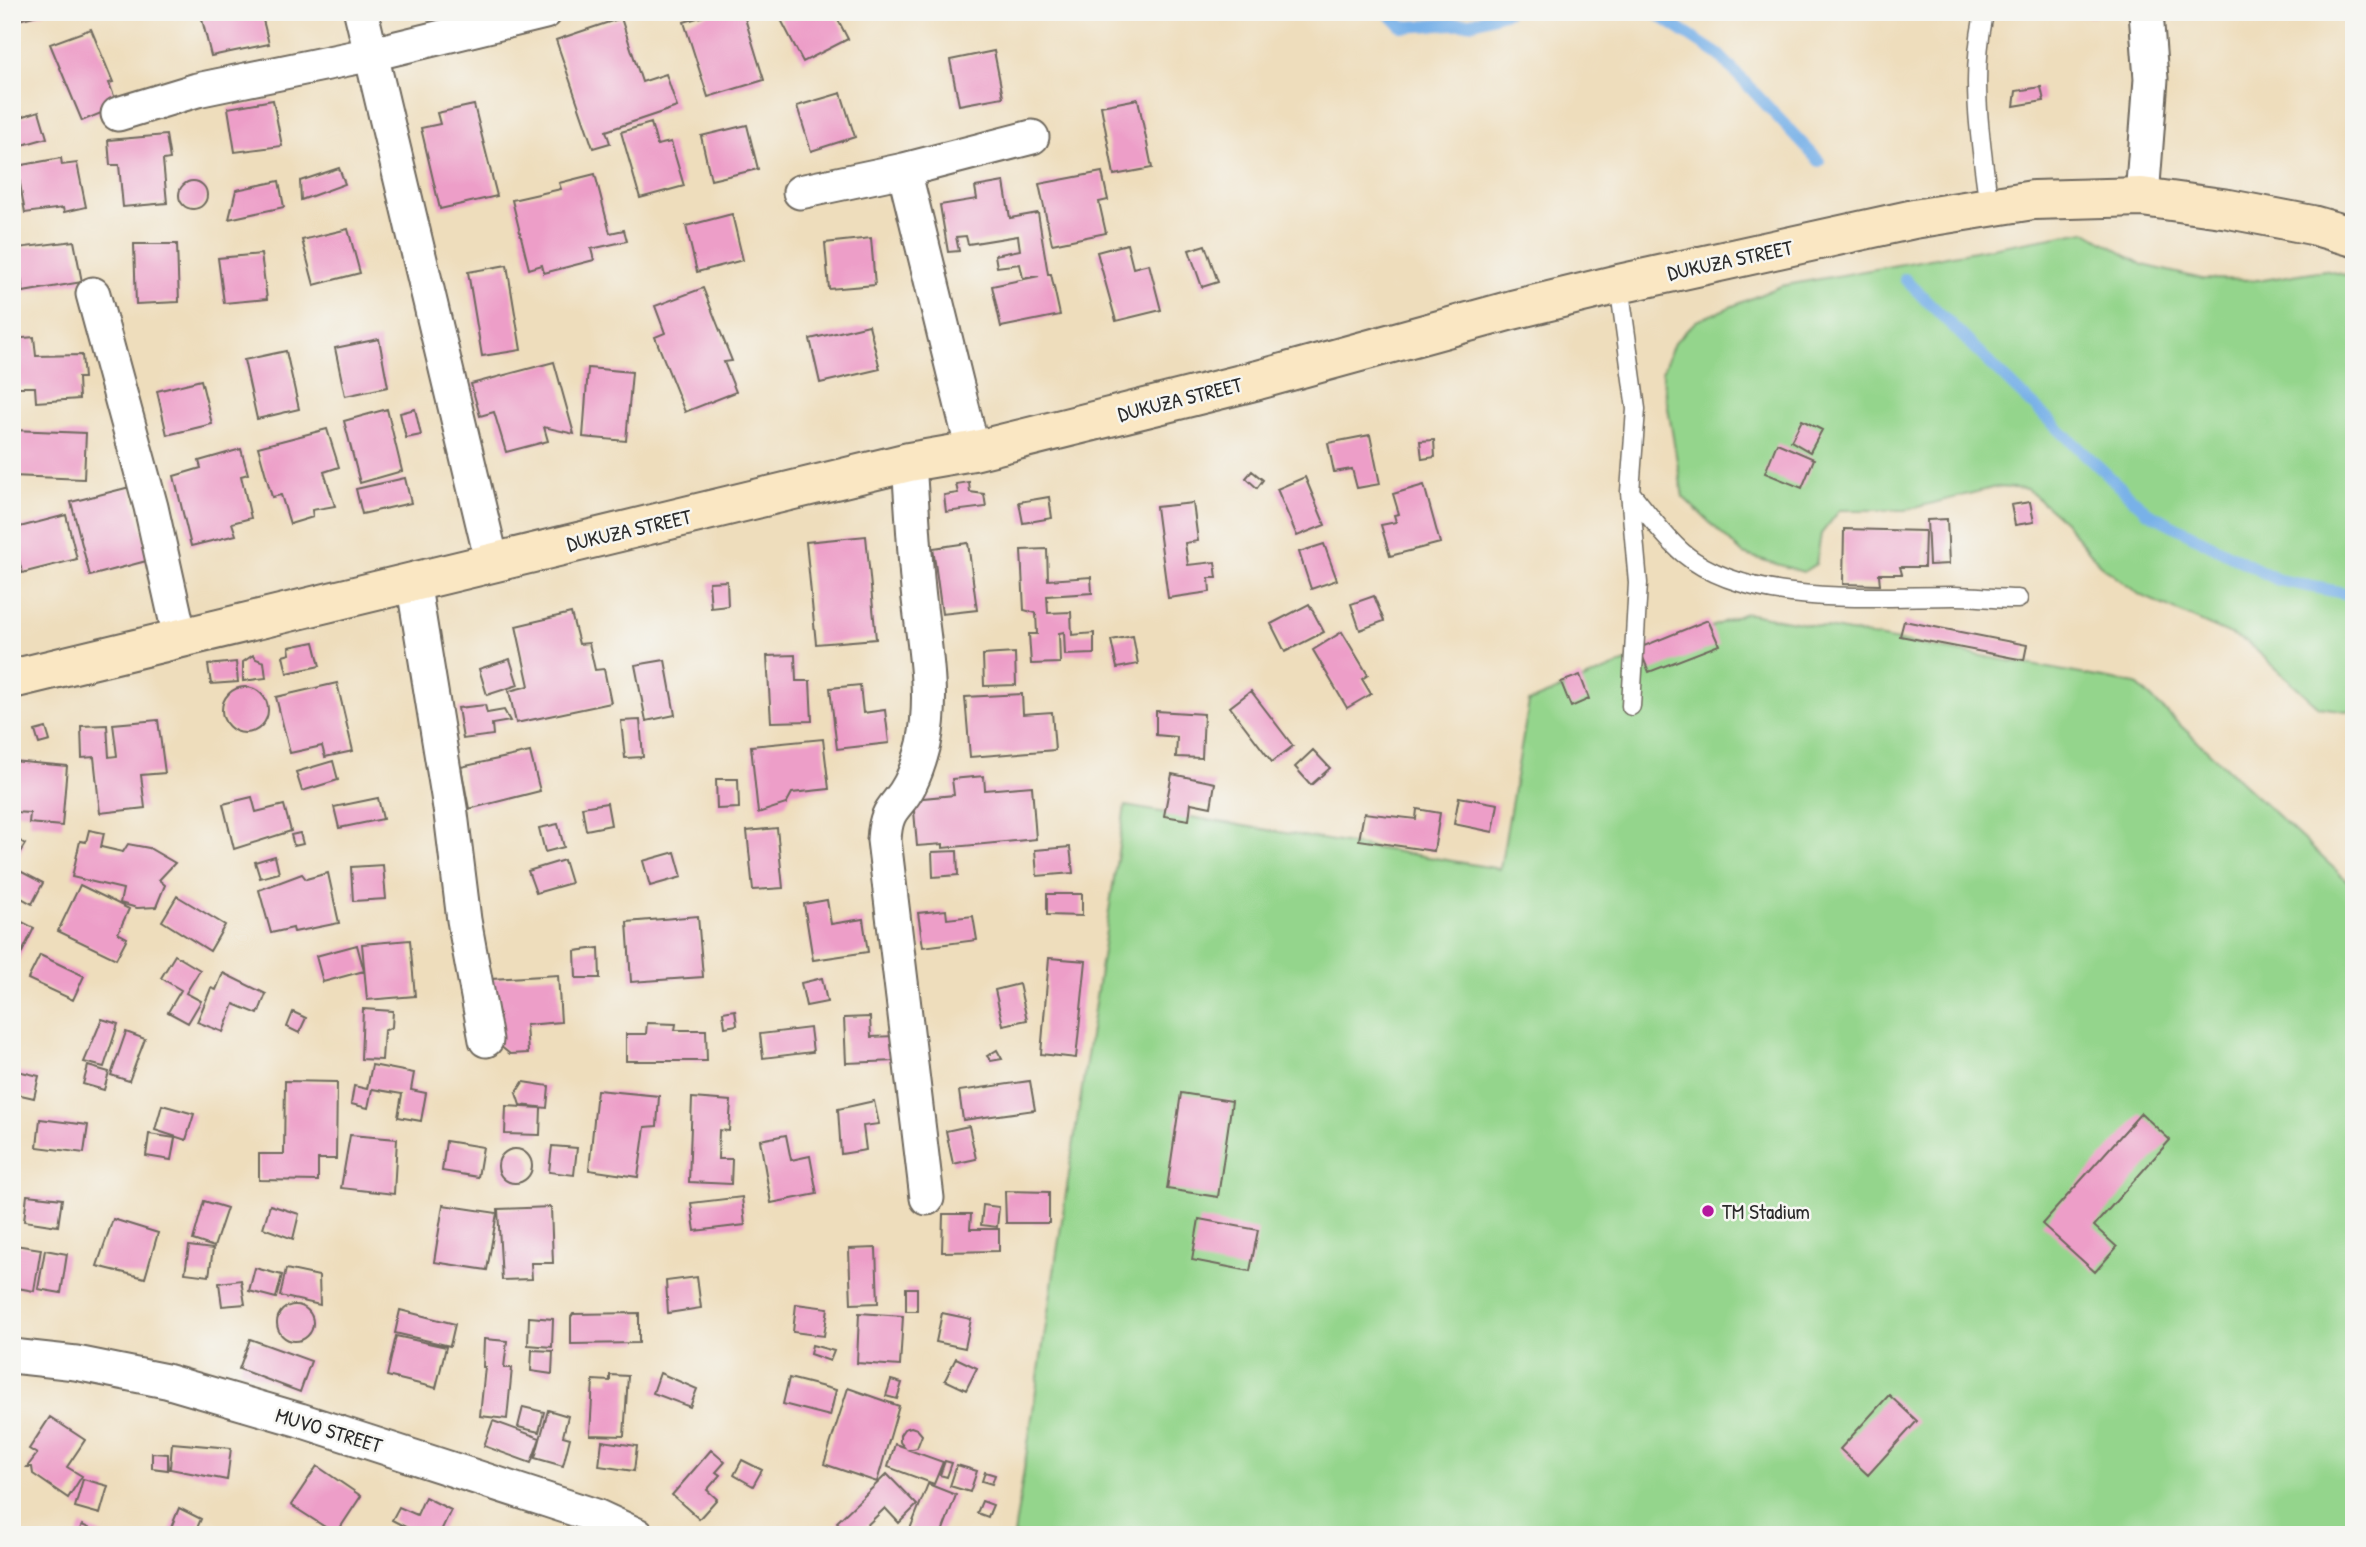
<svg xmlns="http://www.w3.org/2000/svg" width="2366" height="1547" font-family="'Patrick Hand',sans-serif">
	<style>
		.green { fill: #94d58c; stroke: #60805c; stroke-width: 2 }
		.lines { fill: none; stroke-linecap: round; stroke-linejoin: round }
		.stream { stroke: #78b1e8; stroke-width: 12 }
		.building { fill: #ed9ec8 }
		.lane-casing { stroke: #6f695e; stroke-width: 21 }
		.street-casing { stroke: #6f695e; stroke-width: 37 }
		.secondary-casing { stroke: #6f695e; stroke-width: 42 }
		.lane { stroke: #fff; stroke-width: 18 }
		.street { stroke: #fff; stroke-width: 33 }
		.secondary { stroke: #fae7c3; stroke-width: 38 }
		.poi-dot { fill: #b5179e; stroke: #f6f6f2; stroke-width: 2.5 }
		.labels { text-anchor: middle; dominant-baseline: central; stroke-width: 5; stroke-linejoin: round; paint-order: stroke }
		.street-label { font-size: 21px; fill: #2b2b2b; stroke: #f6f6f2 }
		.poi-label { font-size: 21px; fill: #2b2b2b; stroke: #f6f6f2; text-anchor: start }
	</style>
	<rect width="100%" height="100%" fill="#f6f6f2"/>
	<filter id="ink" filterUnits="userSpaceOnUse"><feTurbulence type="fractalNoise" baseFrequency=".0143" numOctaves="2"/><feDisplacementMap in="SourceGraphic" scale="14" xChannelSelector="R" yChannelSelector="G"/><feConvolveMatrix kernelMatrix="1 2 1 2 8 2 1 2 1" color-interpolation-filters="sRGB"/></filter>
	<filter id="wash" filterUnits="userSpaceOnUse"><feTurbulence type="fractalNoise" baseFrequency=".00686" numOctaves="4" result="noise"/><feDisplacementMap in="SourceGraphic" scale="28" xChannelSelector="R" yChannelSelector="G"/><feGaussianBlur stdDeviation="1.57" result="paint"/><feColorMatrix in="noise" values="0 0 0 0 0 0 0 0 0 0 0 0 0 0 0 0 0 1.4 0 .05"/><feComposite in="paint" operator="in"/></filter>
	<g filter="url(#wash)">
		<rect width="100%" height="100%" fill="#eeddbc"/>
		<path class="green" d="M2085,231L2143,265L2202,279L2263,280L2324,270L2354,277V712L2319,707L2247,642L2140,595L2100,565L2064,521L2027,489L1996,487L1906,510H1840L1821,534L1816,564L1803,572L1743,554L1683,497L1662,372L1674,343L1696,321L1781,286Z
			M1745,613L2136,684L2354,887V1535H1014L1125,806L1500,869L1529,702Z"/>
		<g class="lines">
			<path class="stream" d="M1387,12L1402,27L1471,23L1507,12
				M1653,12L1719,55L1819,161
				M1905,279L2016,389L2147,512L2278,580L2354,595"/>
		</g>
		<g id="blocks">
			<path class="building" d="M12,12H45V13L15,21L17,25L12,26Z
				M216,12H261L269,44L211,56L201,15Z
				M717,12H743L764,80L708,97L684,22Z
				M777,12H834L848,39L803,62Z
				M2070,12H2095V17H2070Z
				M621,18L642,82L666,74L677,107L606,131L610,143L593,148L556,40Z
				M91,29L113,82L109,83L118,106L82,121L50,44Z
				M994,51L1003,97L959,105L950,60Z
				M2041,87L2044,101L2014,106L2016,91Z
				M841,93L855,137L811,151L797,106Z
				M1138,99L1152,168L1114,175L1101,106Z
				M273,100L282,146L235,152L228,108Z
				M474,105L497,196L440,209L421,128L440,124L437,113Z
				M39,111L47,138L12,148V120Z
				M651,123L657,145L671,142L684,186L640,198L621,132Z
				M747,125L758,169L711,180L701,136Z
				M166,135L170,159L163,160L167,203L123,207L119,165H110L108,140Z
				M61,158L62,165L77,163L86,207L64,212L63,208L25,213L17,166Z
				M339,168L345,184L301,200L300,181Z
				M1102,172L1108,200L1099,202L1106,233L1052,244L1039,184Z
				M595,174L610,233L624,230L627,241L591,249L594,260L544,273L542,265L529,269L512,200L561,189L559,183Z
				M279,181L284,207L229,219L236,190Z
				M179 195a14 14 0 1 1 28 0a14 14 0 1 1-28 0Z
				M1004,182L1010,218L1038,213L1048,274H1051L1060,315L1001,327L992,286L1039,276L1023,278L1020,264L997,267L995,255L1020,250L1018,236L968,244L966,236L956,237L959,251L948,252L940,205L977,199L975,187Z
				M732,214L743,260L697,272L686,226Z
				M348,229L360,273L314,285L302,240Z
				M871,238L875,285L829,289L825,243Z
				M74,241L82,282L23,292L17,248Z
				M134,244H177L179,302L136,304Z
				M1127,244L1133,268L1149,264L1161,310L1116,321L1097,252Z
				M1205,245L1218,282L1202,287L1189,250Z
				M261,254L267,299L224,303L218,258Z
				M507,265L521,350L482,356L468,272Z
				M703,288L732,361L724,362L736,392L685,412L655,337L665,333L655,306Z
				M869,325L880,369L820,383L810,339Z
				M34,337L36,356L82,355L84,378H78L79,399L36,402L35,387H12V339Z
				M379,339L388,387L345,396L335,348Z
				M286,351L299,409L257,419L244,360Z
				M554,362L574,434L544,427L548,441L506,452L494,412L480,416L471,384Z
				M588,368L632,372L626,441L583,437Z
				M201,380L212,424L167,435L157,391Z
				M387,409L402,471L360,483L344,421Z
				M415,409L421,435L406,438L400,413Z
				M1802,420L1822,430L1810,452L1791,441Z
				M327,429L339,467L324,472L335,506L312,510L313,517L290,524L281,495L272,497L258,447Z
				M12,430L86,433L84,479L12,476Z
				M1370,435L1380,484L1357,488L1352,469L1334,472L1328,443Z
				M1434,440L1435,457L1422,459L1420,441Z
				M1777,443L1814,459L1802,488L1765,473Z
				M241,449L248,474L241,476L251,518L232,523L236,535L191,546L174,476L201,468L199,461Z
				M1252,471L1263,480L1257,488L1246,478Z
				M1305,477L1325,525L1297,536L1277,489Z
				M405,478L411,503L362,514L356,489Z
				M969,482L970,492L984,494L986,507L946,512L944,495L958,493L956,484Z
				M1424,485L1440,543L1390,556L1381,525L1396,522L1394,515L1399,514L1393,494Z
				M130,487L150,560L90,576L71,502Z
				M1049,497L1052,518L1023,523L1019,502Z
				M2030,502L2034,522L2015,525L2011,505Z
				M1193,503L1198,541L1185,543L1188,565L1215,562L1217,578H1209L1210,592L1168,598L1156,507Z
				M66,515L77,559L22,573L12,529Z
				M1947,519L1949,564L1929,565L1927,520Z
				M1844,529L1925,531L1924,567H1900L1902,574H1879L1880,585L1843,584Z
				M866,536L876,639L816,644L806,542Z
				M968,543L977,610L942,614L933,548Z
				M1324,544L1337,580L1311,589L1299,552Z
				M1047,549L1048,580L1091,577L1092,593L1047,596L1048,613L1071,612L1072,635L1094,633V654L1065,655L1064,632L1059,633L1060,663L1031,664L1029,634H1037L1036,613L1024,610L1021,550Z
				M727,581L728,606L711,608L709,582Z
				M1374,596L1384,621L1360,630L1351,604Z
				M1309,604L1324,632L1285,652L1271,624Z
				M571,613L579,644L589,643L595,670L604,669L611,703L516,723L509,691L529,686L516,626Z
				M1708,620L1719,645L1649,672L1639,648Z
				M1904,621L2027,645L2024,660L1900,636Z
				M1342,632L1368,675L1362,679L1371,694L1347,708L1313,650Z
				M1133,636L1138,664L1117,668L1111,640Z
				M314,642L320,666L287,673L283,656L290,654L289,647Z
				M1015,653L1016,685L984,686L983,655Z
				M253,655L256,659L264,662L266,678L243,681V662Z
				M795,655L796,681H810L812,721L771,722L767,656Z
				M510,659L518,685L487,695L479,669Z
				M665,660L675,715L646,721L635,665Z
				M236,662L238,682L211,684L208,665Z
				M1580,675L1589,699L1571,707L1561,682Z
				M337,683L353,751L325,757L322,746L290,753L276,697Z
				M860,685L863,713L885,710L889,743L837,749L830,688Z
				M222 710a23 23 0 1 1 46 0a23 23 0 1 1-46 0Z
				M1251,691L1293,746L1272,762L1230,707Z
				M1022,694L1023,714L1052,712L1055,750L970,757L965,697Z
				M485,705L487,713L504,710L510,721L492,724L493,735L463,739L458,708Z
				M1156,711L1204,714L1202,758L1176,757L1177,737L1156,735Z
				M158,720L165,773L141,775L145,808L100,813L94,757L82,758L81,726L107,725L109,757L117,756L113,724Z
				M640,720L643,757L625,758L621,721Z
				M46,728L50,741L39,744L35,731Z
				M823,739L829,789L792,793L786,804L758,813L751,746Z
				M1313,750L1330,768L1311,785L1295,767Z
				M530,752L540,791L469,809L461,767Z
				M12,761L67,766L62,826L29,823L30,813L12,812Z
				M333,761L338,780L302,791L296,772Z
				M1172,774L1215,783L1211,807L1191,803L1189,820L1164,816Z
				M984,776L985,790L1032,786L1036,839L943,848V844L917,846L913,799L954,795L952,779Z
				M716,779H738L739,808L717,809Z
				M252,797L256,812L284,805L291,831L234,849L223,804Z
				M1459,797L1498,804L1493,832L1454,824Z
				M378,798L383,819L339,828L334,807Z
				M607,803L611,825L586,830L582,807Z
				M1417,809L1440,813L1434,851L1359,840L1364,813L1416,819Z
				M558,824L564,847L545,852L539,828Z
				M777,828L783,888L753,890L747,831Z
				M89,830L104,833L101,847L123,852L128,844L149,848L175,863L159,880L165,885L156,907L137,908L120,903L123,889L72,877L80,841L86,842Z
				M300,833L303,844L294,846L291,835Z
				M12,836L25,844L12,865Z
				M1070,847L1073,873L1037,876L1035,850Z
				M957,851L958,875L933,877L932,852Z
				M675,852L682,877L650,886L643,861Z
				M275,856L279,873L260,878L255,862Z
				M564,860L571,883L536,893L528,871Z
				M383,865L386,899L353,901L351,867Z
				M16,869L43,883L32,904L12,893V877Z
				M328,873L339,923L294,932L293,928L271,933L259,890L302,874L306,879Z
				M80,885L129,909L118,933L127,938L116,959L58,931Z
				M1047,894H1082V916L1047,915Z
				M177,896L225,925L210,951L162,921Z
				M827,900L831,924L863,919L868,952L813,960L804,904Z
				M946,910L947,919L973,916L977,940L923,947L918,913Z
				M698,916L703,977L631,982L627,922Z
				M12,917L34,928L12,973Z
				M410,940L415,996L367,1000L362,944Z
				M357,945L364,971L323,982L316,956Z
				M599,948L600,978H576L575,951Z
				M40,955L84,976L73,1000L28,979Z
				M175,955L200,970L186,993L201,1001L188,1023L168,1012L181,990L161,978Z
				M1049,958L1086,961L1076,1058L1041,1054Z
				M223,973L266,994L258,1014L234,1004L223,1032L197,1022L211,988L216,990Z
				M558,975L561,1022L526,1025L528,1053L510,1054L495,1042L491,979Z
				M822,978L827,1002L806,1006L801,983Z
				M1019,984L1027,1020L1003,1025L995,990Z
				M363,1009L393,1011L392,1027L384,1031L382,1060L361,1059Z
				M735,1010L737,1025L725,1027L723,1012Z
				M293,1012L306,1018L299,1033L287,1027Z
				M870,1017L871,1037L895,1036L896,1061L846,1063L844,1018Z
				M102,1019L118,1024L104,1067L84,1062Z
				M647,1023L676,1024L675,1030H706L707,1061H626V1034H646Z
				M810,1028L813,1052L763,1058L760,1034Z
				M126,1032L145,1039L129,1081L111,1075Z
				M997,1050L1002,1059L991,1061L987,1056Z
				M372,1065L414,1073L411,1090L426,1093L421,1121L398,1117L402,1094L372,1089L368,1108L351,1104L354,1086L367,1089Z
				M88,1066L109,1072L104,1090L83,1084Z
				M13,1070L39,1076L34,1098L12,1093Z
				M285,1081L337,1082L336,1159H318V1181L259,1180V1154H284Z
				M1030,1081L1035,1110L963,1120L959,1091Z
				M523,1082L549,1086L547,1108L520,1105L516,1093Z
				M597,1090L659,1096L657,1126L645,1127L638,1177L589,1170Z
				M1181,1093L1232,1101L1218,1197L1167,1189Z
				M692,1098L731,1101L729,1131L719,1130L718,1159H732L731,1184L689,1182Z
				M874,1101L879,1124L863,1126L866,1150L841,1154L838,1109Z
				M162,1105L194,1114L186,1140L155,1130Z
				M506,1106L541,1108L540,1135L505,1134Z
				M2141,1113L2170,1140L2094,1226L2117,1247L2095,1272L2042,1224Z
				M40,1119L88,1125L84,1153L37,1147Z
				M969,1126L976,1159L953,1164L946,1131Z
				M149,1134L175,1138L171,1160L146,1156Z
				M350,1135L397,1139L394,1194L341,1188Z
				M786,1135L791,1160L810,1156L817,1194L771,1203L760,1140Z
				M446,1141L483,1147L478,1177L442,1171Z
				M552,1146L577,1148L574,1175L549,1172Z
				M498 1166a17 17 0 1 1 34 0a17 17 0 1 1-34 0Z
				M1005,1191L1049,1192V1223H1006Z
				M27,1195L62,1199L58,1226L24,1221Z
				M742,1197L745,1225L695,1231L691,1203Z
				M204,1201L227,1208L214,1247L193,1240Z
				M270,1205L299,1214L293,1239L263,1228Z
				M443,1205L497,1213L487,1270L434,1262Z
				M983,1205L999,1207L997,1227L981,1225Z
				M551,1207L553,1263H531L532,1279L502,1280L498,1209Z
				M943,1214H971L970,1229H999V1251L942,1252Z
				M113,1219L158,1233L145,1278L97,1266Z
				M1199,1219L1258,1230L1250,1271L1192,1260Z
				M15,1245L41,1249L34,1291L12,1287Z
				M189,1246L213,1249L209,1276L185,1273Z
				M876,1248L878,1303L851,1304L849,1249Z
				M45,1250L67,1254L61,1293L38,1289Z
				M255,1268L282,1275L276,1298L249,1291Z
				M286,1269L319,1276L320,1305L280,1296Z
				M697,1277L701,1308L668,1313L666,1281Z
				M241,1280L245,1304L222,1306L219,1283Z
				M906,1288H917V1311H906Z
				M796,1304L828,1308L824,1336L793,1332Z
				M277 1323a18 18 0 1 1 36 0a18 18 0 1 1-36 0Z
				M400,1310L455,1324L450,1346L395,1333Z
				M639,1313V1343L571,1344V1317L573,1314Z
				M859,1313L903,1316L900,1366L857,1363Z
				M942,1313L971,1319L965,1348L936,1342Z
				M529,1317L553,1319L552,1347L528,1345Z
				M396,1336L446,1347L436,1388L387,1376Z
				M250,1339L311,1361L300,1392L239,1369Z
				M484,1339L507,1341L504,1368H512L507,1419L480,1416L485,1367H483Z
				M812,1345L834,1351L830,1361L810,1354Z
				M532,1350L553,1351L552,1374L531,1371Z
				M956,1358L977,1368L966,1390L945,1380Z
				M660,1373L697,1389L690,1407L653,1393Z
				M610,1375L628,1376L624,1436L590,1435L593,1380L610,1381Z
				M789,1378L836,1390L830,1416L783,1404Z
				M891,1380L902,1383L897,1399L886,1396Z
				M848,1388L899,1406L877,1482L824,1464Z
				M1889,1395L1917,1421L1868,1475L1840,1449Z
				M523,1407L544,1412L539,1432L518,1427Z
				M548,1410L568,1416L563,1436L570,1438L563,1466L535,1458Z
				M50,1417L85,1440L67,1467L82,1476L68,1498L33,1474L32,1467H27L37,1454L29,1449Z
				M493,1421L540,1438L531,1463L484,1446Z
				M911,1427L917,1429L922,1435L917,1448L909,1450L943,1462L934,1484L888,1467L895,1444L904,1447L900,1442V1435L904,1429Z
				M602,1441L637,1446L634,1471L599,1466Z
				M172,1443L231,1448L227,1480L170,1469Z
				M711,1450L725,1462L716,1472L720,1475L707,1490L717,1499L699,1519L672,1495Z
				M152,1453L168,1454V1470L152,1468Z
				M742,1460L762,1470L753,1486L734,1475Z
				M945,1461L952,1463L947,1477L940,1475Z
				M957,1465L977,1471L970,1492L950,1486Z
				M317,1466L361,1496L336,1534L291,1505Z
				M985,1472L995,1475L992,1484L982,1481Z
				M887,1474L917,1505L899,1523L885,1508L857,1535H848L837,1522Z
				M83,1479L108,1486L100,1514L75,1507Z
				M928,1484L956,1495L941,1535H910L908,1534Z
				M425,1497L451,1510L439,1535H421L392,1520L399,1507L417,1515Z
				M982,1501L993,1505L988,1517L977,1513Z
				M179,1508L201,1519L194,1535H168Z
				M82,1525L104,1535H77Z
				M396,1527L417,1535H393Z"/>
		</g>
	</g>
	<g filter="url(#ink)">
		<use href="#blocks" fill-opacity="0" stroke="#6f695e" stroke-width="2"/>
		<g class="lines">
			<defs>
				<path id="lane" d="M1983,19C1970,82 1981,144 1989,207
					M1619,284L1636,409L1630,492L1638,583L1631,706
					M1630,492C1647,512 1663,536 1683,553C1749,608 1873,596 1954,596C1975,596 1997,599 2018,599"/>
				<path id="street" d="M361,12L492,562
					M118,114L197,90L372,54L545,12
					M904,170L973,451
					M800,192L904,170L1032,137
					M2142,197L2151,79L2146,12
					M93,294L151,507L180,638
					M909,462C912,505 914,547 918,590C923,640 935,693 924,744C921,756 916,772 910,784C897,810 886,805 884,840L927,1198
					M413,581L451,814L464,920L486,1040
					M12,1356L76,1363L166,1381L300,1420L596,1516L637,1535"/>
				<path id="secondary" d="M12,679L909,462L973,451L1258,380L1512,310L1619,284L1914,219L2033,200L2142,197L2229,209L2312,225L2354,237"/>
			</defs>
			<use href="#lane" class="lane-casing"/>
			<use href="#street" class="street-casing"/>
			<use href="#secondary" class="secondary-casing"/>
			<use href="#lane" class="lane"/>
			<use href="#street" class="street"/>
			<use href="#secondary" class="secondary"/>
		</g>
	</g>
	<circle class="poi-dot" cx="1708" cy="1211" r="7"/>
	<g class="labels">
		<g class="street-label">
			<text transform="translate(1730 260) rotate(-12)">DUKUZA STREET</text>
			<text transform="translate(1180 399) rotate(-14)">DUKUZA STREET</text>
			<text transform="translate(629 530) rotate(-13)">DUKUZA STREET</text>
			<text transform="translate(329 1430) rotate(17)">MUVO STREET</text>
		</g>
		<g class="poi-label">
			<text x="1722" y="1211">TM Stadium</text>
		</g>
	</g>
	<rect width="2366" height="1547" fill="none" stroke="#f6f6f2" stroke-width="42"/>
</svg>
